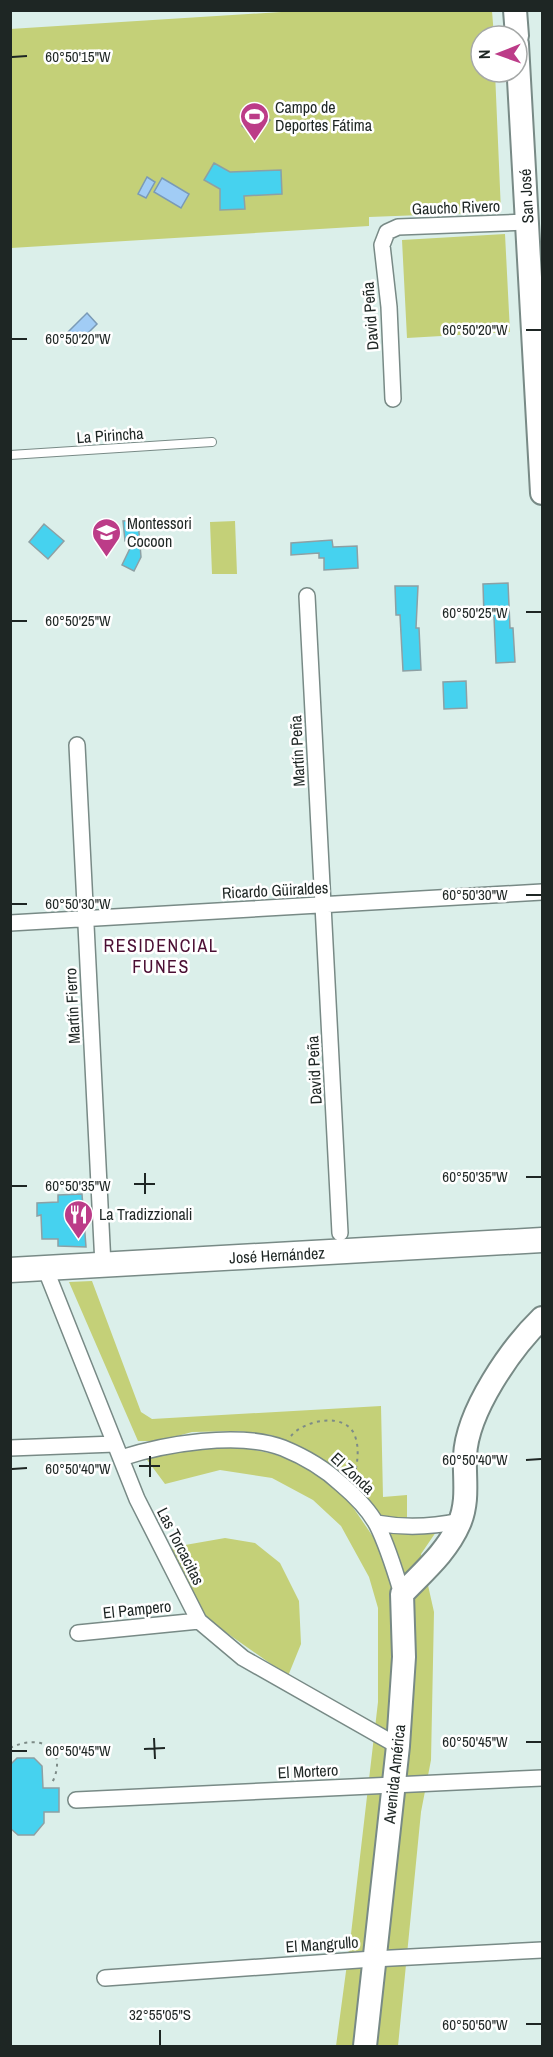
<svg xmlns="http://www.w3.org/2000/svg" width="553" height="2057" font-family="'Archivo Narrow',sans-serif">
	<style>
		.green { fill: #c4d078 }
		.water { fill: #a1ccf5; stroke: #7a9ab6; stroke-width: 1.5 }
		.building { fill: #46d2ef; stroke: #8da0a4; stroke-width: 1.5 }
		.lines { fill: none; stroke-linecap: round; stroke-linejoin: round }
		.lane-casing { stroke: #788a86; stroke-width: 10 }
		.street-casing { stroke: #788a86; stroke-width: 18 }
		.secondary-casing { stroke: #788a86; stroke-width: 26 }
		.primary-casing { stroke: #788a86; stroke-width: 27 }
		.path { stroke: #7d8b87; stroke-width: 2; stroke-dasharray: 3 4.5; stroke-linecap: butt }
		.lane { stroke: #fff; stroke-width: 8 }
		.street { stroke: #fff; stroke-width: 15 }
		.secondary { stroke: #fff; stroke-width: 22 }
		.primary { stroke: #fff; stroke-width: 24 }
		.ticks { fill: none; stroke: #1e2624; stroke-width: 2 }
		.labels { text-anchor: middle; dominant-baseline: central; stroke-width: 5; stroke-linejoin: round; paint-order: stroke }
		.poi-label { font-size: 16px; fill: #1e2624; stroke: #fff; text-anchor: start }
		.street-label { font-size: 16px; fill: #1e2624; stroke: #fff }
		.neighbourhood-label { font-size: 18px; letter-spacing: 1.5px; fill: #4b0e33; stroke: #fff }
		.ticks-label { font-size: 15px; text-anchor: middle; fill: #1e2624; stroke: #fff; stroke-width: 5; stroke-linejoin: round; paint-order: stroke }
	</style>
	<rect width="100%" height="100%" fill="#dbefea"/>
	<path class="green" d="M297,11H492L494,36H481V72H495L501,212L369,217V226L11,248L10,29Z
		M505,234L510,332L407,338L402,240Z
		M235,521L237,574H212L210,522Z
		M92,1281L141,1412L152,1419L381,1406L383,1497L407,1495V1533L436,1532L421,1554L434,1612L431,1760L421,1812L398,2046H373L411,1607L402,1565L370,1506L349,1481L322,1459L271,1435L239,1431L192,1432L159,1441H138L69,1282Z
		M237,1446L274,1454L310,1468L348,1500L378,1544L397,1599V1686L358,2046H336L351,1934L378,1702V1608L369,1577L341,1526L313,1500L272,1478L220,1470L165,1484L145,1457L179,1451Z
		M225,1538L255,1543L280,1563L299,1601L301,1644L288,1676L204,1617L168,1548Z"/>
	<path class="water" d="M147,177L155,182L146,198L138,194Z
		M162,178L189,194L181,208L154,192Z
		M87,313L97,324L75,346L64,336Z"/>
	<path class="building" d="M257,109L270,120L256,137L242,126Z
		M214,163L230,172L281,170L282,194L244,196L245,209L220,210V189L204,180Z
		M138,520L141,557L134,571L122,565L134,540L125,541L123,521Z
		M44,524L64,541L48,559L29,542Z
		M332,540L333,547L357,546L358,568L324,570V558H319V553L291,555V543Z
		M508,583L510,628H513L515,662L496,663L494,617H484L483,584Z
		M395,586H418L416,628H419L421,670L403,671L400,615H396Z
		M466,681L467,708L444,709L443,682Z
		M82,1194L86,1247L58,1246V1239H42L41,1215L37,1216V1203L58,1202V1195Z
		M17,1758H34L42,1766L43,1788H59V1812H44V1823L34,1835H18L10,1828V1765Z"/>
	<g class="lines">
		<defs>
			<path id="lane" d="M10,455L212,442"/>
			<path id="street" d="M393,399L389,307L382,245L387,232L398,227L527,222
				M307,596L340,1233
				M77,745L103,1265
				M10,923L542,892
				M45,1268L137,1499L199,1621L243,1658L398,1746
				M10,1448L115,1444
				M121,1458C164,1444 239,1431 283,1448C305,1457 324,1468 341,1484C354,1495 369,1510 377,1525C388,1547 395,1571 402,1594
				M376,1523C404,1528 432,1527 460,1521
				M78,1633L199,1621
				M76,1800L542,1778
				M105,1978L373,1959L542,1950"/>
			<path id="secondary" d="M515,10L517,36
				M517,44L542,493
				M365,2046L398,1746L404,1657L402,1594C423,1572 447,1552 459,1524C469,1501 464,1479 465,1456C467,1411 511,1348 542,1318"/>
			<path id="primary" d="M10,1270L542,1240"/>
		</defs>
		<use href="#lane" class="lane-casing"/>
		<use href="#street" class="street-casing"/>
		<use href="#secondary" class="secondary-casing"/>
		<use href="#primary" class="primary-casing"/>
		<path class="path" d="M291,1436C304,1420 346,1411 355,1436C360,1450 357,1464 354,1478
			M10,1748C40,1733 69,1748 52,1783"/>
		<use href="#lane" class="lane"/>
		<use href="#street" class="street"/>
		<use href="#secondary" class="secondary"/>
		<use href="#primary" class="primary"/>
	</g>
	<path class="ticks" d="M12,57L27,56M526,330H541M12,339H27M526,612H541M12,621H27M526,895H541M12,904H27M145,1173V1194M526,1177H541M134,1184H155M12,1186H27M150,1456V1477M526,1460L541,1459M139,1466H160M12,1469L27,1468M154,1738L155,1759M526,1742H541M144,1749L165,1748M12,1751H27M526,2024H541M160,2030V2045"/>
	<defs>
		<symbol id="stadium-pin" viewBox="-11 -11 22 30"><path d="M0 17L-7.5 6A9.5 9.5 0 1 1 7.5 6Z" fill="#bc3c88" stroke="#fff"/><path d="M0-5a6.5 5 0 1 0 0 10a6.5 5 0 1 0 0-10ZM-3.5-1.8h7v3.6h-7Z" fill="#fff"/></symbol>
		<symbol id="school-pin" viewBox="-11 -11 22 30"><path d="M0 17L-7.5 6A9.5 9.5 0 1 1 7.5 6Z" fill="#bc3c88" stroke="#fff"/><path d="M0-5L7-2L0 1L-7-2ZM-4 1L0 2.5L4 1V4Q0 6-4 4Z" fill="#fff"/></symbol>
		<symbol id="restaurant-pin" viewBox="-11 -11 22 30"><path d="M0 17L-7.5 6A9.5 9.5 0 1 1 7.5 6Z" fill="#bc3c88" stroke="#fff"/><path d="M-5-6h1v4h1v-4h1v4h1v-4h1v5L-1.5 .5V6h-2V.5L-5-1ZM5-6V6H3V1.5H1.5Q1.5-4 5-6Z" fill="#fff"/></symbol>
	</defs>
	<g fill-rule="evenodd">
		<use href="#stadium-pin" x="238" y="100" width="33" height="45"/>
		<use href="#school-pin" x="90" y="516" width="33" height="45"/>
		<use href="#restaurant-pin" x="62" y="1198" width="33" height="45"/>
	</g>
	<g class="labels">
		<g class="poi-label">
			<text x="275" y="107">Campo de<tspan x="275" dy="18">Deportes Fátima</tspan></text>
			<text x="127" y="523">Montessori<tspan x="127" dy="18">Cocoon</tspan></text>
			<text x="99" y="1214">La Tradizzionali</text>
		</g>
		<g class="street-label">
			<text transform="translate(526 196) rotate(-93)">San José</text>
			<text transform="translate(456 207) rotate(-2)">Gaucho Rivero</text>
			<text transform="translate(370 316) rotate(-94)">David Peña</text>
			<text transform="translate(110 435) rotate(-4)">La Pirincha</text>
			<text transform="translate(297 751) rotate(-93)">Martín Peña</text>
			<text transform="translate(275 890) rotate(-3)">Ricardo Güiraldes</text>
			<text transform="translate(72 1006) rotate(-93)">Martín Fierro</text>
			<text transform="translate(314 1070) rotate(-93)">David Peña</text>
			<text transform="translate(277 1255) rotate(-3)">José Hernández</text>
			<text transform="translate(353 1473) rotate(43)">El Zonda</text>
			<text transform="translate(181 1546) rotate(63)">Las Torcacitas</text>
			<text transform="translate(137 1609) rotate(-6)">El Pampero</text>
			<text transform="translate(308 1771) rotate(-3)">El Mortero</text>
			<text transform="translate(394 1774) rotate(-84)">Avenida América</text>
			<text transform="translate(322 1944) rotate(-4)">El Mangrullo</text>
		</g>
		<g class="neighbourhood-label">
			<text x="161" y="945">RESIDENCIAL<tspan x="161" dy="21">FUNES</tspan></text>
		</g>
	</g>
	<g class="ticks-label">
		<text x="78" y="62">60°50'15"W</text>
		<text x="475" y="335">60°50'20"W</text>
		<text x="78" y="344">60°50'20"W</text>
		<text x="475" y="618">60°50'25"W</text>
		<text x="78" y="626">60°50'25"W</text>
		<text x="475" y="900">60°50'30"W</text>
		<text x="78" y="909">60°50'30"W</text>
		<text x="475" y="1182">60°50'35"W</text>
		<text x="78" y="1191">60°50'35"W</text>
		<text x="475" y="1465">60°50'40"W</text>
		<text x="78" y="1474">60°50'40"W</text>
		<text x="475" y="1747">60°50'45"W</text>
		<text x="78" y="1756">60°50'45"W</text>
		<text x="160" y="2020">32°55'05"S</text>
		<text x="475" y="2030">60°50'50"W</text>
	</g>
	<rect width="553" height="2057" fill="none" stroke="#1e2624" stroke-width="24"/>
	<g transform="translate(499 54) rotate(269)"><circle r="28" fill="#ffffff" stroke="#a5a8a7" stroke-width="1.5"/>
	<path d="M0-4.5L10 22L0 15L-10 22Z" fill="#bc3c88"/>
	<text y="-9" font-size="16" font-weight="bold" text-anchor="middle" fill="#1e2624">N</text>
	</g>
</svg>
